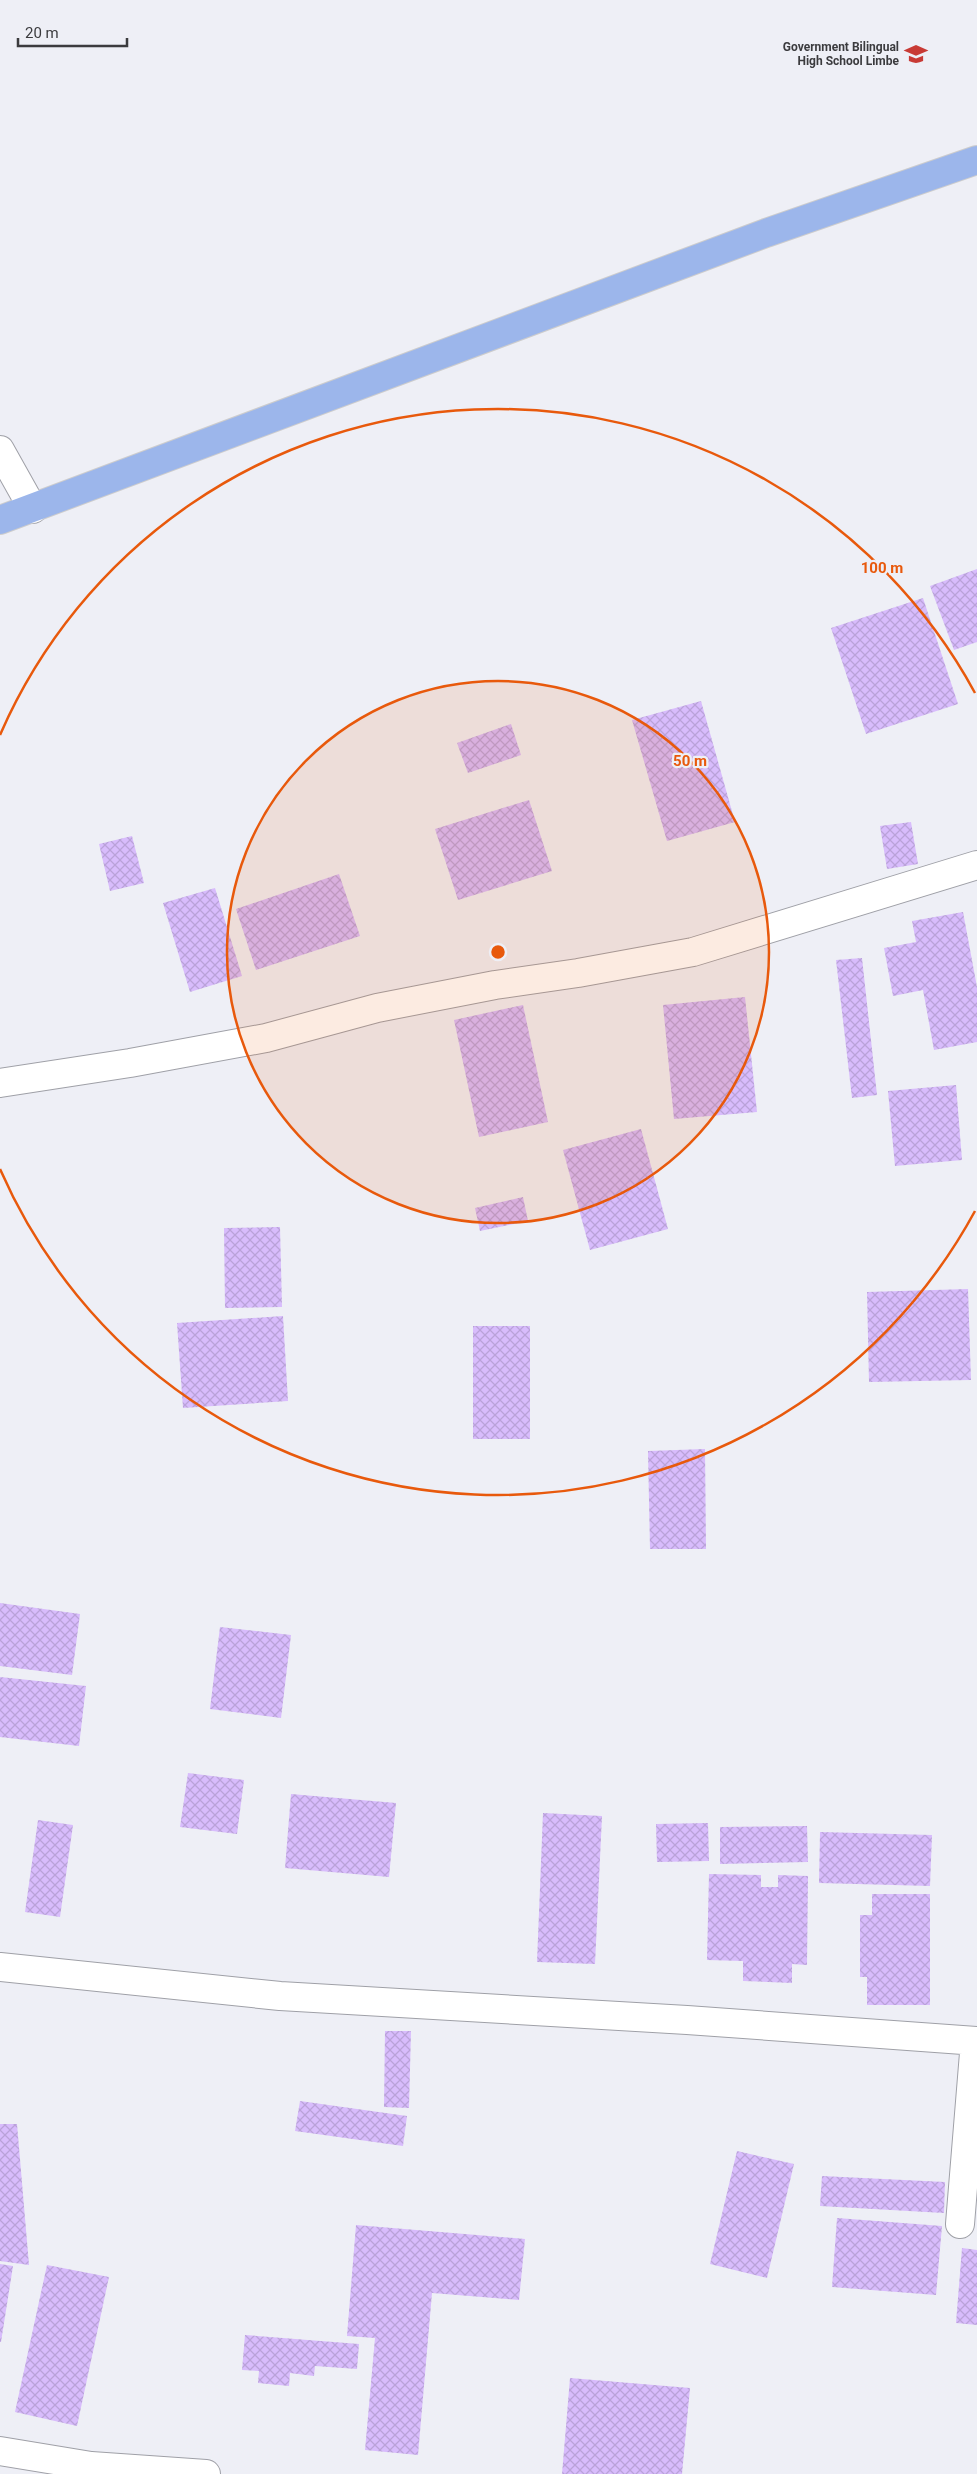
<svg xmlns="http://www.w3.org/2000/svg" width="977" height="2474" font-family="Roboto,sans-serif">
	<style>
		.building { fill: url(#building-cross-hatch) }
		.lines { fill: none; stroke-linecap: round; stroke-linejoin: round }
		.minor-casing { stroke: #9fa0a7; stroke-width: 30 }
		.primary-casing { stroke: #cccccd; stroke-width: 30 }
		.minor { stroke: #fff; stroke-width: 28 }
		.primary { stroke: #9cb6eb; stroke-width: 28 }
		.ring { fill: none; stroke: #e8590c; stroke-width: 2.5 }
		.labels { text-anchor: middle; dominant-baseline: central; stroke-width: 4.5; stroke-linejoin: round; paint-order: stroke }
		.poi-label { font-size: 12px; font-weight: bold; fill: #3b3b3e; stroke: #eeeff6; text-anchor: end }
		.centre { fill: #e8590c; stroke: #eeeff6; stroke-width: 2.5 }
		.ring-label { font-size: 15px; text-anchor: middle; font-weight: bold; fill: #e8590c; stroke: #eeeff6; stroke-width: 4.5; stroke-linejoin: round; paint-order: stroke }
	</style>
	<defs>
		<pattern id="building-cross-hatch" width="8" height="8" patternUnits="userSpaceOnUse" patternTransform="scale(1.25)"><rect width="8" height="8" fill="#d8bcfc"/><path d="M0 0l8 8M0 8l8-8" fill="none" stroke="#baa2d9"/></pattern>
	</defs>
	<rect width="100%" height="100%" fill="#eeeff6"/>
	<path class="building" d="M977,569V642L954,650L930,586Z
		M923,598L958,704L866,734L831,628Z
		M701,701L735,822L667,841L632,720Z
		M511,724L521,755L468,773L457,743Z
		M529,800L552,871L458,900L435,829Z
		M911,822L918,864L887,869L880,826Z
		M132,836L144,883L110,891L99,844Z
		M339,874L360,936L256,970L236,909Z
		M215,888L242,976L190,992L163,903Z
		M963,912L977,987V1042L934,1050L923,990L893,996L884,948L916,942L912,921Z
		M862,958L877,1095L852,1098L836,960Z
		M745,997L757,1112L674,1119L663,1005Z
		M523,1005L548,1122L479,1137L454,1020Z
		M956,1085L962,1160L895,1166L888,1091Z
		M641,1129L668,1229L590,1250L563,1150Z
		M523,1197L528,1221L480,1231L475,1208Z
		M280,1227L282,1307L225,1308L224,1228Z
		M968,1289L971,1380L869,1382L867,1292Z
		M283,1316L288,1401L183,1408L177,1323Z
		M473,1326H530V1439H473Z
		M705,1449L706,1549H650L648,1451Z
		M0,1603L80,1614L72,1675L0,1666Z
		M220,1627L291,1635L281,1718L210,1709Z
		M0,1677L86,1686L79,1746L0,1737Z
		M188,1773L244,1780L237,1834L180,1827Z
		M291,1794L396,1803L389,1877L285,1868Z
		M543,1813L602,1816L595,1964L537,1962Z
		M38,1820L73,1825L60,1917L25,1912Z
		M708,1823L709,1861L657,1862L656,1824Z
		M807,1826L808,1862L720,1864V1827Z
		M820,1832L932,1835L930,1886L819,1883Z
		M709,1874L761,1875V1887H778V1875L808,1876L807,1965L792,1964V1983L743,1981V1961L707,1960Z
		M872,1894H930V2005H867V1977H860V1915H872Z
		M385,2031H411L409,2108L384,2107Z
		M300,2101L407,2116L403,2146L295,2131Z
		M0,2124H17L29,2265L0,2261Z
		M737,2151L794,2164L767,2278L710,2264Z
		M822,2176L945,2182L944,2213L820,2206Z
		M837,2218L942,2226L936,2295L832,2287Z
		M356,2225L525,2239L519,2300L432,2293L418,2455L365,2450L375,2338L347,2336Z
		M962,2248L977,2250V2325L956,2323Z
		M0,2264L13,2266L1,2342H0Z
		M47,2265L109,2277L77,2426L15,2412Z
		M245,2335L359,2344L357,2369L315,2366L314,2376L290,2373L289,2386L258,2383L259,2371L242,2370Z
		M570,2378L690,2388L682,2474H562Z"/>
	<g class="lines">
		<defs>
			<path id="minor" d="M0,450L33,509
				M0,1083L130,1063L266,1038L377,1008L495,985L578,973L693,952L977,865
				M0,1967L280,1996L687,2020L977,2041
				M960,2224L975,2041
				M0,2451L91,2466L206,2474"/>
			<path id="primary" d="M0,520L766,233L977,160"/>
		</defs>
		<use href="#minor" class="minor-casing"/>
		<use href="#primary" class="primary-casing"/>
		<use href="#minor" class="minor"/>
		<use href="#primary" class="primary"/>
	</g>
	<circle cx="498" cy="952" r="271" fill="#e8590c" fill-opacity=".12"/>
	<g class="ring">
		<circle cx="498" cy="952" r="271"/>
		<path d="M975 1211A543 543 0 0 1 0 1169M0 735A543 543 0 0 1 975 693"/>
	</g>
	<defs>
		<symbol id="school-bare" viewBox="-9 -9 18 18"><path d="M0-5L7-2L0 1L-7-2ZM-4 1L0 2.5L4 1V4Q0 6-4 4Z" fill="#c83a35" stroke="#eeeff6" stroke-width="2.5" paint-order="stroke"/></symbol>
	</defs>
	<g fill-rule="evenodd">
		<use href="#school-bare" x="900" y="38" width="32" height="32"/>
	</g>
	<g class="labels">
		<g class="poi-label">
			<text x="899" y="47">Government Bilingual<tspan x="899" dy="14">High School Limbe</tspan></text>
		</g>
	</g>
	<circle cx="498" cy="952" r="8" class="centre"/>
	<g class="ring-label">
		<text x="882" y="573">100 m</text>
		<text x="690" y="766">50 m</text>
	</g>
	<path d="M18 38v8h109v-8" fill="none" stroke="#3b3b3e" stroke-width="2.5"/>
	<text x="25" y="38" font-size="15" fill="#3b3b3e" stroke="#eeeff6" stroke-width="4" paint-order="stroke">20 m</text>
</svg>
